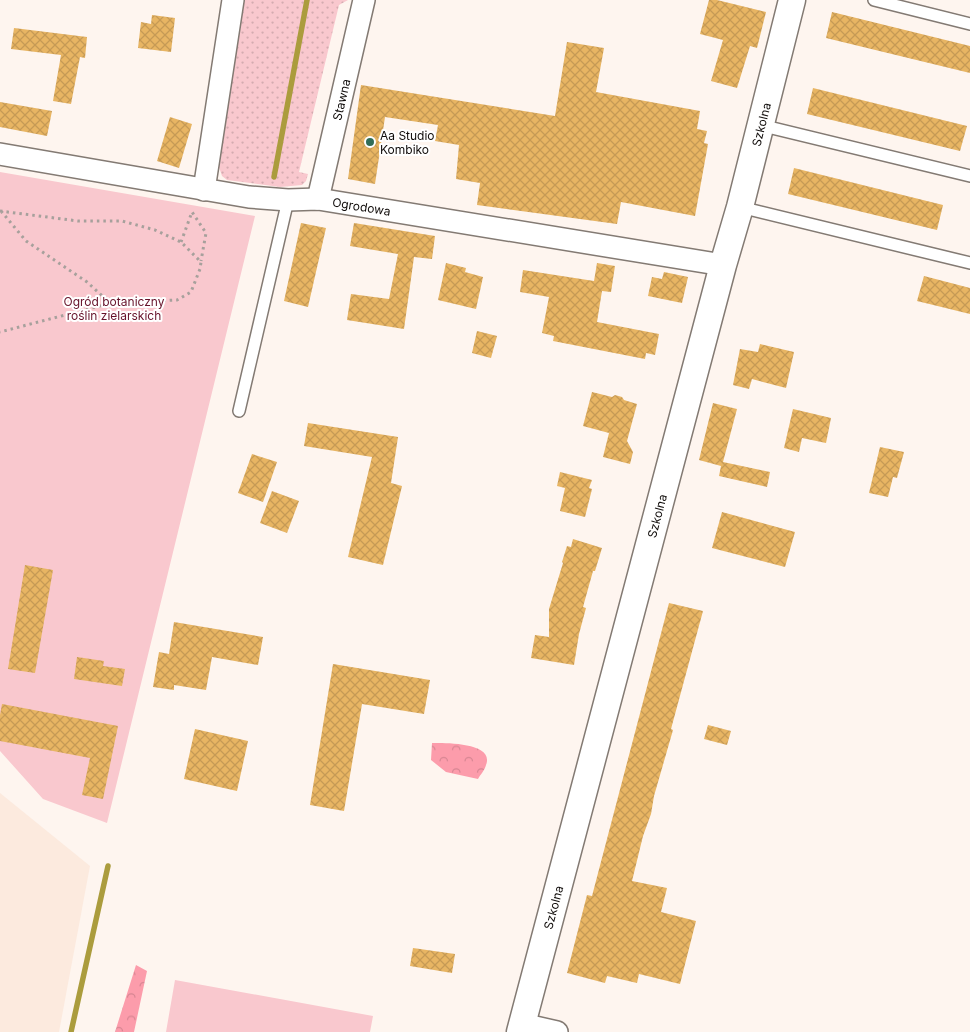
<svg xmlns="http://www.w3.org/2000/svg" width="970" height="1032" font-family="Inter,sans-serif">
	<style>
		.built { fill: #fceade }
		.grass { fill: url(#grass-dots) }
		.forest { fill: url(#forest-crowns) }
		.park { fill: #f9c8ce }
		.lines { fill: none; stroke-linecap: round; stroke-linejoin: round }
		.stream { stroke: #ab9c3d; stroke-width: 5.5 }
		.building { fill: url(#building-cross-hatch) }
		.service-casing { stroke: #837a73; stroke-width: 14 }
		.minor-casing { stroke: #837a73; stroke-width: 24 }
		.tertiary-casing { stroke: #837a73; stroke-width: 29 }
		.path { stroke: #a7a09c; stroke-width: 3; stroke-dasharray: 2.5 4; stroke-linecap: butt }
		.service { stroke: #fff; stroke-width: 11 }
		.minor { stroke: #fff; stroke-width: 21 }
		.tertiary { stroke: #fff; stroke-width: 26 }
		.poi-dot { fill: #2f6c57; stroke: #fff; stroke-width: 2 }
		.labels { text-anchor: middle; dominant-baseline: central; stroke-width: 4; stroke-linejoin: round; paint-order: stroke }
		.street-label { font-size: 12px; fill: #100c0a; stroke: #fff }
		.poi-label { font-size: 12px; fill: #100c0a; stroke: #fff; text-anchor: start }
		.park-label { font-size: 12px; fill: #66122a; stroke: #fff }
	</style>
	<defs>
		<pattern id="grass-dots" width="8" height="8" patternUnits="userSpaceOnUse" patternTransform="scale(1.25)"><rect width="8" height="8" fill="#f9c8ce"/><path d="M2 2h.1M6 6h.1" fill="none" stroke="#d4abb0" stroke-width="1.8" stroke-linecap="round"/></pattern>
		<pattern id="forest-crowns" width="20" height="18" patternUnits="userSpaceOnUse" patternTransform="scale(1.25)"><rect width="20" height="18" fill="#fc9cab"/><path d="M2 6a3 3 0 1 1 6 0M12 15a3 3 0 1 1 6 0" fill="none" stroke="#d78592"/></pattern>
		<pattern id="building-cross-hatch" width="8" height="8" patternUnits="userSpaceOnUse" patternTransform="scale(1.25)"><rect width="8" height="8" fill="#e8b563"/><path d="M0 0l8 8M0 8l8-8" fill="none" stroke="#c69a55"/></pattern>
	</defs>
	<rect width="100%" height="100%" fill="#fef5ef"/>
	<path class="built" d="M0,793L90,866L59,1032H0Z"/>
	<path class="grass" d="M242,0H348L339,5L299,172L308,174L306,181L302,185L280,187L227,180L222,176L217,161Z"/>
	<path class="forest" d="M432,743C444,743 495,742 486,765C485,770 480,775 478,779L446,772L431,760Z
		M136,965L147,971L134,1032H115Z"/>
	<path class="park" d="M0,172L255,216L107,823L43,799L0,751Z
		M175,980L373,1016L370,1032H166Z"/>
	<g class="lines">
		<path class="stream" d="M274,177L307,0
			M71,1032L108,866"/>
	</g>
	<path class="building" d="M709,0H717L766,12L757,48L750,46L737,88L711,81L723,40L700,34Z
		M832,12L970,46V73L826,38Z
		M152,15L175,18L171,52L138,48L141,22L151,24Z
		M14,28L87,37L85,58L80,57L71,104L53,101L61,55L11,49Z
		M567,42L604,48L596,92L700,111L697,129L707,131L704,143L708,144L695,216L621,202L617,224L477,205L480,183L456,179L459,145L435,141L438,125L385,117L375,184L348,179L361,85L555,116Z
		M813,88L967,126L960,151L807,114Z
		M0,102L52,111L47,136L0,127Z
		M170,117L192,124L179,168L157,161Z
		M794,168L943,205L937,230L788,194Z
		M301,223L326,228L308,307L284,301Z
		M354,223L435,236L432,259L414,257L404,329L347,320L351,294L389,299L398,254L350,246Z
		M446,263L466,268L465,272L483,277L476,309L438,300Z
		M597,263L615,266L611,292L602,291L597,322L659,334L655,355L646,353L645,359L553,341L554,336L542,333L549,297L520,292L523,270L594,281Z
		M664,272L688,277L682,303L648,296L652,277L662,279Z
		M924,276L970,288V314L917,301Z
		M477,331L497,336L491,358L472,353Z
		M760,344L794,352L786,388L752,379L749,389L733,385L740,349L758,352Z
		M592,392L612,397L615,395L622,397L624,400L637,404L627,441L633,452L630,464L603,457L609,433L583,426Z
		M713,403L737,409L723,462L770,472L767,487L719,476L721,466L699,460Z
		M793,409L831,418L826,443L802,438L799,452L784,448Z
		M308,423L398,437L391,483L402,486L383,565L348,557L372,457L304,446Z
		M880,447L904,452L897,478L893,477L888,497L869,493Z
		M252,454L277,462L263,502L238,493Z
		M560,472L592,480L589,488L592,489L585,517L560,511L565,488L557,486Z
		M272,491L299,501L287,533L260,523Z
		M722,512L795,532L785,567L712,548Z
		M573,539L602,548L595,571H593L583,607L586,608L579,634L574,665L531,658L535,635L549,637V609L563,563L562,562L567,546L571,547Z
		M25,565L53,570L35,673L8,669Z
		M669,603L703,611L671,729L673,730L654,796L651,814L643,836L632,881L667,888L661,912L696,921L680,984L639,974L637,983L607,976L605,983L567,973L587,895L592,896Z
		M174,622L263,637L258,665L212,657L206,690L174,685V690L153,687L159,652L169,654Z
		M77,657L104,661L103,666L125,669L122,686L74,679Z
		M333,664L430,680L424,714L362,704L344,811L310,805Z
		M2,704L118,726L103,799L82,795L90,758L0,741V715Z
		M708,725L731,731L727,745L704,739Z
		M195,729L248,741L237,791L184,779Z
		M413,948L455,954L452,973L410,966Z"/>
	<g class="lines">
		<defs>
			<path id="service" d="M874,0L970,24
				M760,125L970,176
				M740,207L970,263
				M239,411L288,200"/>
			<g id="minor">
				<path id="s1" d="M0,154L249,197L288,200L318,199L723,265"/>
				<path d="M204,190L233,0"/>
				<path id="s2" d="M318,199L364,0"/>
				<path d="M522,1024L557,1032"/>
			</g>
			<g id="tertiary">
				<path id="s3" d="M520,1032L723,265L740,207L792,0"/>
			</g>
		</defs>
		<use href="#service" class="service-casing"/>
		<use href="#minor" class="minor-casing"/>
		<use href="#tertiary" class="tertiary-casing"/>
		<path class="path" d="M0,211L78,221H122L155,230L181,242L201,262L200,269L191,292L177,300L111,303L0,332
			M1,211L26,241L87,282L110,303
			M181,242L192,212L206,233L201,261"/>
		<use href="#service" class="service"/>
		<use href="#minor" class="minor"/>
		<use href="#tertiary" class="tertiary"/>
	</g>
	<circle class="poi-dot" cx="370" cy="142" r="5"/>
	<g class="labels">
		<g class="street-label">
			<text stroke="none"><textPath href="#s2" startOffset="102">Stawna</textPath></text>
			<text stroke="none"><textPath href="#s3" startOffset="939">Szkolna</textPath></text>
			<text stroke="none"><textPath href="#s1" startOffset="366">Ogrodowa</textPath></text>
			<text stroke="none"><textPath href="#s3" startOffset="534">Szkolna</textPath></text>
			<text stroke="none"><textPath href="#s3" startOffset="129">Szkolna</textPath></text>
		</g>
		<g class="poi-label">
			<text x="380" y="135">Aa Studio<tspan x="380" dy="14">Kombiko</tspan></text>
		</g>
		<g class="park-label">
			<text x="114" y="301">Ogród botaniczny<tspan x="114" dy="14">roślin zielarskich</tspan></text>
		</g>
	</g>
</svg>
